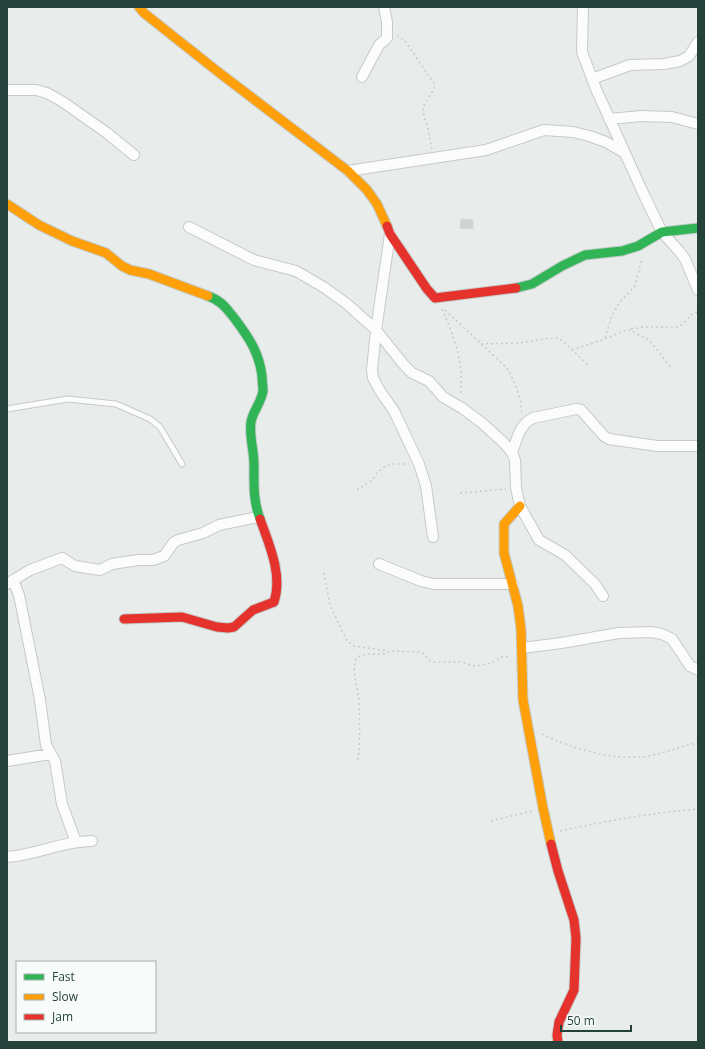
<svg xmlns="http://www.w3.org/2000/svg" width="705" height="1049" font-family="'Open Sans',sans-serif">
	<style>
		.building { fill: #cfd4d2; stroke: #d1d6d4 }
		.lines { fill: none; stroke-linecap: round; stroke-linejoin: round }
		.lane-casing { stroke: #c5cac8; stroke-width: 7 }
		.street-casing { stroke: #c5cac8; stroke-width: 12 }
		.fast-casing { stroke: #c3cbc8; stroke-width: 11 }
		.slow-casing { stroke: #c3cbc8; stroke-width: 11 }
		.jam-casing { stroke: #c3cbc8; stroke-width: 11 }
		.path { stroke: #c3ccca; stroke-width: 1.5; stroke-dasharray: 2 3; stroke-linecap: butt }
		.lane { stroke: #fcfcfc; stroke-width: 5 }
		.street { stroke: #fcfcfc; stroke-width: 10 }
		.fast { stroke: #30b455; stroke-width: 9 }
		.slow { stroke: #ff9f0a; stroke-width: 9 }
		.jam { stroke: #e5322d; stroke-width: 9 }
	</style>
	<rect width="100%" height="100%" fill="#e8edeb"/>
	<path class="building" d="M461,219L473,220V229L460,228Z"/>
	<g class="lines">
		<defs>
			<path id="lane" d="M7,409L68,399L116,404L150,419L160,427L182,464"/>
			<path id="street" d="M583,7L582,52L596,89L644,195L662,232L679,251L685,259L698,290
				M362,77L379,45L387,38V22L384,7
				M592,79L630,65L664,64L680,61L689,56L698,42
				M7,90H36L47,93L63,102L107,133L134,155
				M609,119L642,116L672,117L698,124
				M348,171L486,150L544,130L573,132L589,136L606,142L625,153
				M189,227L254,260L296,271L325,288L347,304L376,330L404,365L412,373L429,381L443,397L462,408L482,423L504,443L512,453L515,460L516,488L520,506L539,540L565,555L595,584L603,596
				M390,234L376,330L372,370L373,378L380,391L394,411L419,464L426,486L433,537
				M512,453C517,439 519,425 533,418L576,409L581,410L604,436L609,439L657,446H698
				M379,564L421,581L433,584H513
				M13,580L19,595L40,700L46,745L55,761L62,804L76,842
				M7,584L30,570L62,558L75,566L100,570L112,564L138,560H153L164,556L174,542L178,540L203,533L219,525L258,517
				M522,648L561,643L619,633L651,632L662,634L672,639L690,666L698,670
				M7,761L51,754
				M7,857C36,855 63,841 92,841"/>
			<path id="fast" d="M516,288L532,284L562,266L585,255L622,251L638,246L662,232L698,228
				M208,296C222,301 226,308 235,319C249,338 259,352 262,376C262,381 263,386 263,391C261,403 253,411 251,422C249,436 254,450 254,465C254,484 253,500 260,519"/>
			<path id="slow" d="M139,7L144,13L217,71L348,171L367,190L377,204L387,226
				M7,204L39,225L72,241L106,253L122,266L130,270L149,274L208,296
				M520,506L504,524V553L518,606L521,629L523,700L543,808L551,844"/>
			<path id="jam" d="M387,226L390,234L427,289L435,298L516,288
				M124,619L182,617L217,627L228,628L234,627L253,610L274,602C283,575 269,544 260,519
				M551,844L558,871L574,920L576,938L574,990L559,1022L557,1035L558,1042"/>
		</defs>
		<use href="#lane" class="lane-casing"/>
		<use href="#street" class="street-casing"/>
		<use href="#fast" class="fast-casing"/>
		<use href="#slow" class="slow-casing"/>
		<use href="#jam" class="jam-casing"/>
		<path class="path" d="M397,35L405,41L435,85L434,89L423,107L424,117L427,124L432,149
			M442,309C451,329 459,350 461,372C461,380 461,388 461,396
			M445,310L507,368L515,384L520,399L522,414
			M631,329L645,327H678L683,324L691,315L698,312
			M605,338L611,318L619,303L635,286L642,258
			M481,344L519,343L550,338H558L564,342L588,365
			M572,350L605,339L623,331L630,330L650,341L672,369
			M357,490L371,481L378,472L386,466L393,464H409
			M460,493L506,489
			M324,573L330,605L347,641L354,646L388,651
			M542,734C573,749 619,763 653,755C669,752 682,745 698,743
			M358,760C360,741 360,723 359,704C359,689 350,672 357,657L366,654H384L393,651L420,652L424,654L430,661L433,662H460L475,666L481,665L491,663L502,657L510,656
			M491,821L532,811
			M560,831C606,821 651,813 698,809"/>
		<use href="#lane" class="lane"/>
		<use href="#street" class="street"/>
		<use href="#fast" class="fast"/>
		<use href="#slow" class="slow"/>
		<use href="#jam" class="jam"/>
	</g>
	<rect width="705" height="1049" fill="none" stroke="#24423a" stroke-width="16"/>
	<rect x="16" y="961" width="140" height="72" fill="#f7fbf9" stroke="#a3b1ad"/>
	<rect x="24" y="974" width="20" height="6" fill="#30b455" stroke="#a3b1ad"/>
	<text x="52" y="981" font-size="12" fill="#24423a">Fast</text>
	<rect x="24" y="994" width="20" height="6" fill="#ff9f0a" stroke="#a3b1ad"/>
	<text x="52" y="1001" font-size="12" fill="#24423a">Slow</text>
	<rect x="24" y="1014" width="20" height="6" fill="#e5322d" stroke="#a3b1ad"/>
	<text x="52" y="1021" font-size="12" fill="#24423a">Jam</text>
	<path d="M561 1025v6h70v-6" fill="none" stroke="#24423a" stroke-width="2"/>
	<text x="567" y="1025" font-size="12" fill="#24423a" stroke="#f7fbf9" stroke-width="3" paint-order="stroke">50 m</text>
</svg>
